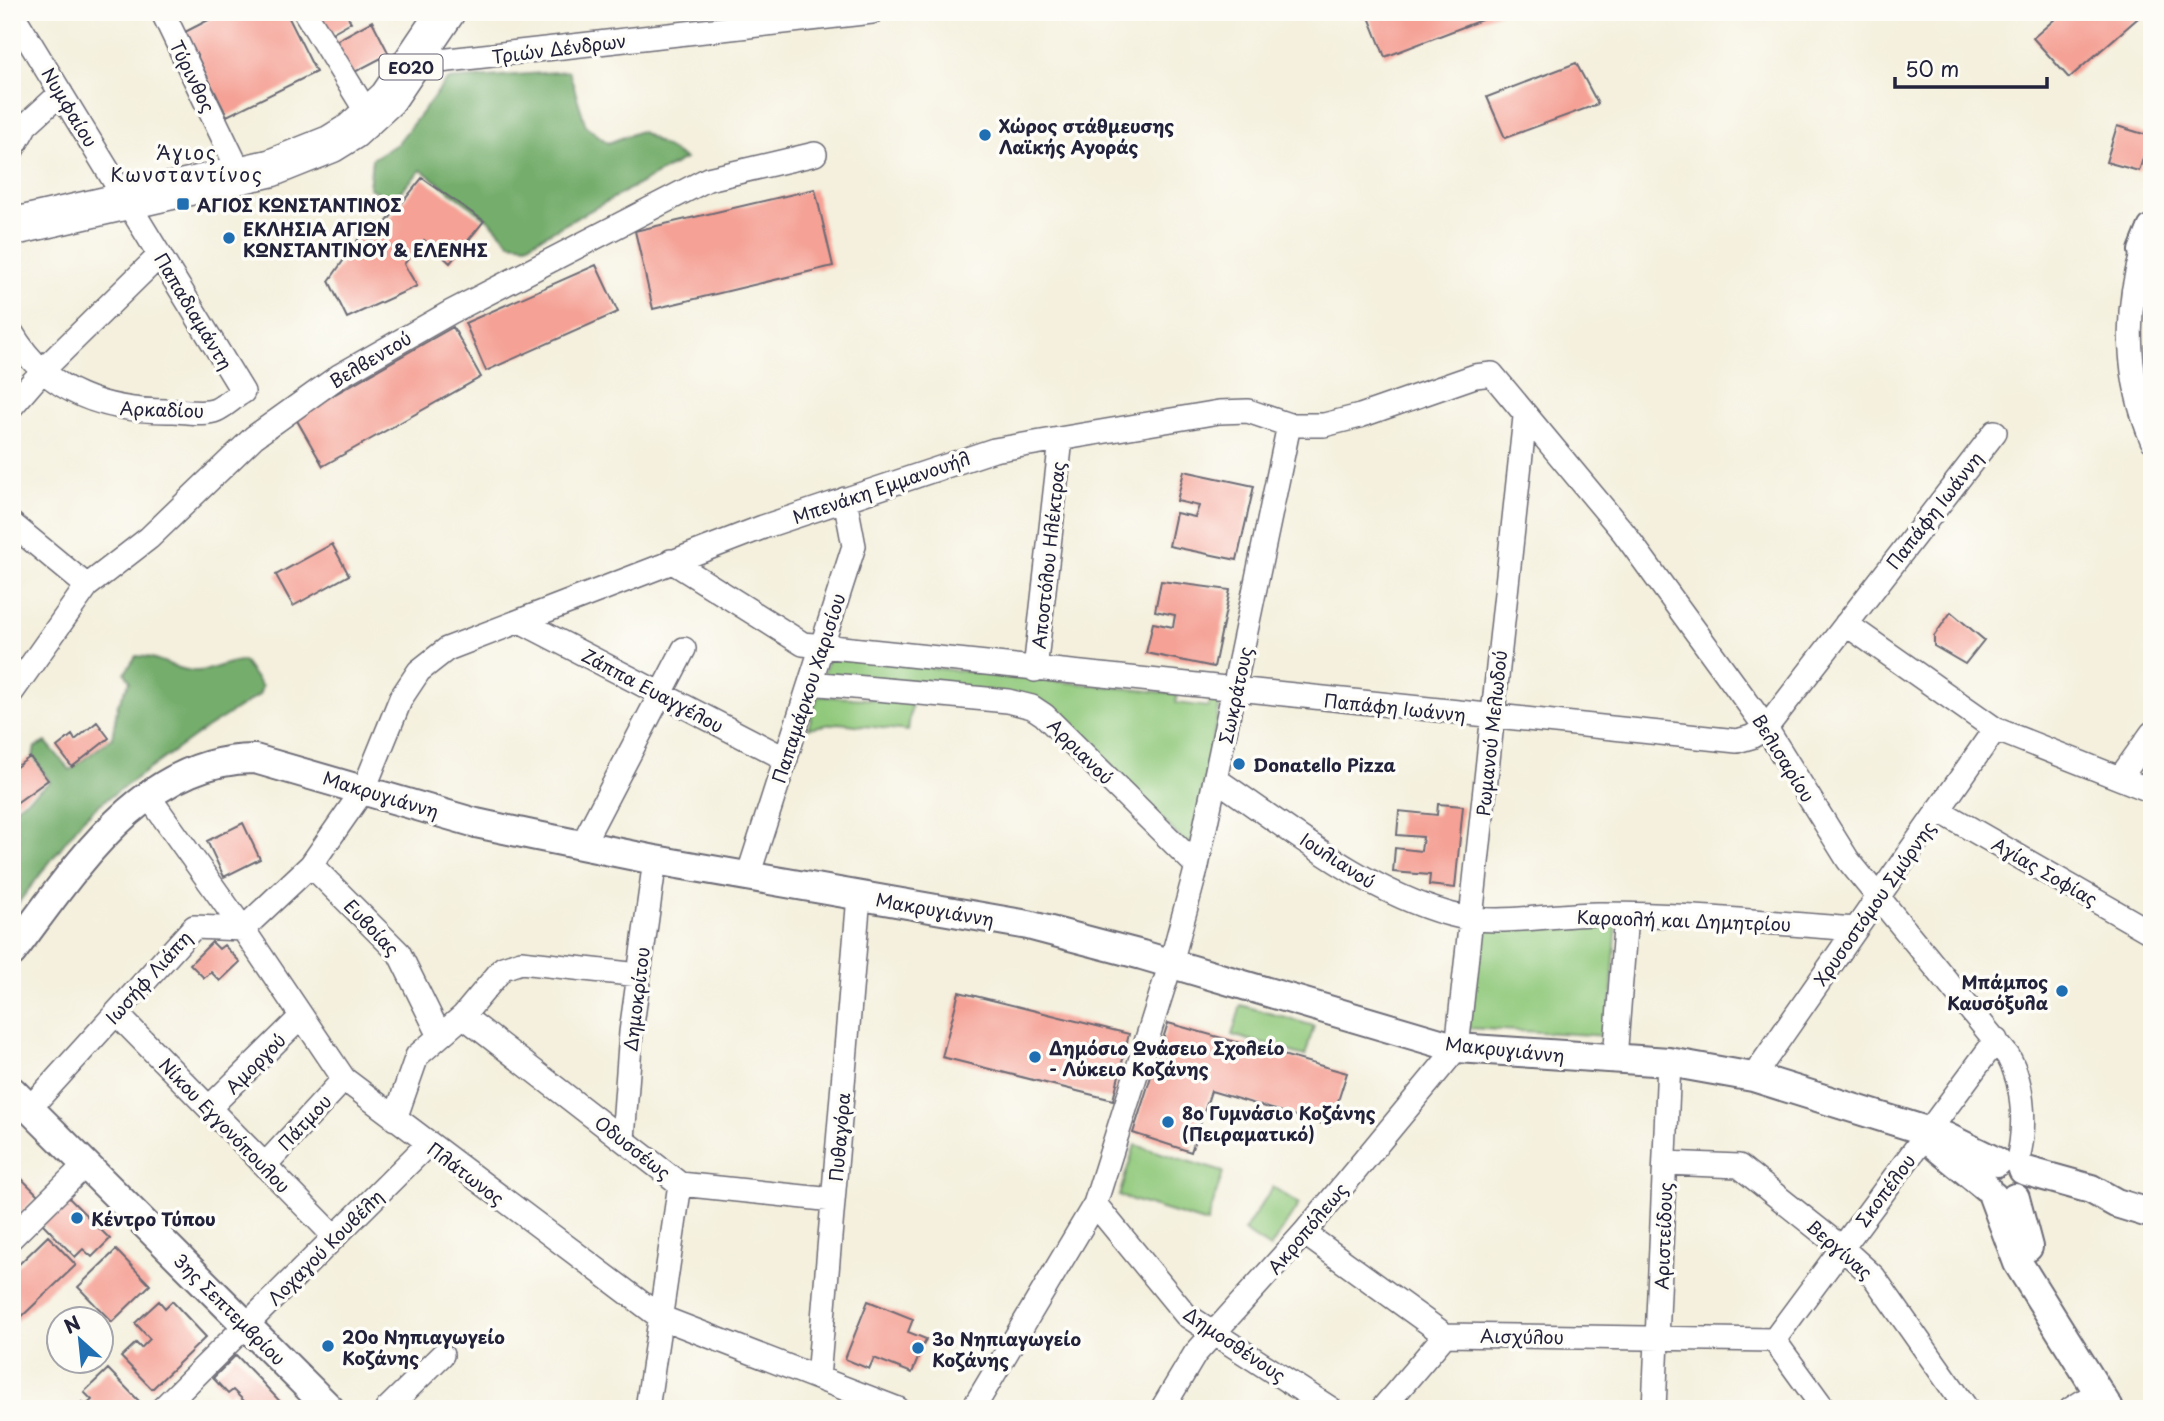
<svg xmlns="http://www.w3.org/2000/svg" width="2164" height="1421" font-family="'Playpen Sans',sans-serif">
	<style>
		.green { fill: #91c97c; stroke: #5a765c; stroke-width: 2 }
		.forest { fill: #74ad6c; stroke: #4b6854; stroke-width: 2 }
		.building { fill: #f5a195 }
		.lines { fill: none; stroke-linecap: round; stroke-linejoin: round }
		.minor-casing { stroke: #6c6a74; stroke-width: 26 }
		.tertiary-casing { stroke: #6c6a74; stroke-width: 32 }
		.primary-casing { stroke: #6c6a74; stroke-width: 40 }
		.minor { stroke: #fff; stroke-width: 23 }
		.tertiary { stroke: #fff; stroke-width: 28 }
		.primary { stroke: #fff; stroke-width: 37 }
		.poi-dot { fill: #1f6fb2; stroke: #fdfcf7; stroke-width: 2.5 }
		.labels { text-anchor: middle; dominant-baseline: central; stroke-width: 7; stroke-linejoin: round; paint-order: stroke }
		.shield { fill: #fdfcf7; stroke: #646373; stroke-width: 2 }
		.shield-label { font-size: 16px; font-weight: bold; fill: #22223b }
		.street-label { font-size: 18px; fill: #22223b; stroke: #fdfcf7 }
		.poi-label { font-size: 18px; font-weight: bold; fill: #22223b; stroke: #fdfcf7; text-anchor: start }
		.neighbourhood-label { font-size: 19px; letter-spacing: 2px; fill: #22223b; stroke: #fdfcf7 }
	</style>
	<rect width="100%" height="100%" fill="#fdfcf7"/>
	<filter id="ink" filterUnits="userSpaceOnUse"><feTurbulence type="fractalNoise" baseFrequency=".0143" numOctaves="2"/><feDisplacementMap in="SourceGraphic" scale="14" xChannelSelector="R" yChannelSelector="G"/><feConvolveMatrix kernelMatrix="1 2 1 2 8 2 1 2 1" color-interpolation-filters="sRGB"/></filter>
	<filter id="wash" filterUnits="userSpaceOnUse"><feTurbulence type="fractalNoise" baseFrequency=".00686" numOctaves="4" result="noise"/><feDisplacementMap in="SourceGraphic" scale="28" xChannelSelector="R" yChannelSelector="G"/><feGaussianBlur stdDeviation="1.57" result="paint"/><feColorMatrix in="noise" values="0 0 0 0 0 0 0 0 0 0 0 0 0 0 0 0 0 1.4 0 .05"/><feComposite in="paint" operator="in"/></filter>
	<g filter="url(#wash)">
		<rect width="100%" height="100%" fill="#f4f0dd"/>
		<path class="green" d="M829,657L1177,694L1176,703L1208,707L1210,698L1221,699L1190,848L1056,711L823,677Z
			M818,696L912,702L908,731L838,723L808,728Z
			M1617,922L1608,1036L1468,1028L1479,927Z
			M1241,1005L1314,1026L1305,1056L1232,1035Z
			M1135,1145L1223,1172L1207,1223L1119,1196Z
			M1273,1187L1299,1204L1270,1248L1244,1231Z"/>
		<path class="forest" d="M569,71L586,126L608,143L640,131L685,159L527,245L510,243L490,221L421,170L401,191L388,197L369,188L372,159L397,144L447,80Z
			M136,656C160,656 175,671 195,671C212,672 226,661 243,661L262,687L259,695L205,729L100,804L83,819L12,911V810L50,782L33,756L35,747L46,742L70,770L112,738L118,704L130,681L125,673Z"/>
		<g id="blocks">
			<path class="building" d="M224,12H286L316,72L227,116L185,32Z
				M315,12H345L351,22L328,35Z
				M393,12H408L396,18Z
				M1367,12H1502L1385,57Z
				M2063,12H2145L2069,78L2033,38Z
				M372,21L389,54L351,74L334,42Z
				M1576,63L1598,104L1505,138L1487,97Z
				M2117,126L2150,136L2139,171L2106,162Z
				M422,178L484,221L450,263L424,240L404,264L417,286L347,318L329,281L364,231L372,240Z
				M815,189L833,266L653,309L635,231Z
				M596,265L618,312L486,371L465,323Z
				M453,327L481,377L323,466L295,417Z
				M1184,471L1254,486L1237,560L1169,546L1176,513L1195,517L1199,506L1177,501Z
				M332,544L349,575L293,606L276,575Z
				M1161,581L1230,590L1214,667L1146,653L1153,623L1173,627L1175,615L1155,611Z
				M1951,612L1984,640L1965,664L1934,646V636Z
				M97,722L109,738L72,767L57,747L72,735L75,740Z
				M30,757L48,780L12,806V770Z
				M1438,804L1463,806L1455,888L1429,885L1430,875L1393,872L1395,848L1421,851L1423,837L1397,835L1399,811L1437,815Z
				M243,823L260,859L224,877L207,841Z
				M212,942L219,949L224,945L240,962L220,981L211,972L204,978L190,964Z
				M959,992L1129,1034L1113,1100L942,1057Z
				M1168,1023L1347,1073L1330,1126L1211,1091L1191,1152L1133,1133Z
				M12,1169L38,1195L12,1221Z
				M68,1197L110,1239L92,1257L83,1249L75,1257L42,1223Z
				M48,1236L76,1265L17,1321L12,1316V1271Z
				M116,1250L150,1285L112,1322L78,1287Z
				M159,1301L165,1308L172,1301L206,1337L152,1389L121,1357L136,1343L141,1348L150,1339L135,1323Z
				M868,1301L913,1319L908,1332L926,1339L912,1373L874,1358L869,1369L845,1359Z
				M236,1355L260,1380L287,1409H252L233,1390L228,1394L213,1378Z
				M108,1369L139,1401L131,1409H74L82,1402L85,1406L92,1400L84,1392Z"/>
		</g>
	</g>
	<g filter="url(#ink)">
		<use href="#blocks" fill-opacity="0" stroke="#6c6a74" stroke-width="2"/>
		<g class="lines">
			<defs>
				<path id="minor" d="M305,12L369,116
					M12,13L243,392C234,397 225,406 216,410C205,415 185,411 173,411C107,412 48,394 12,333
					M164,15L241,175
					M413,64L872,12
					M12,150L26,125L61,93
					M2143,251C2123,312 2127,381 2152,440
					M12,406L44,369L160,255
					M12,524L87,586
					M671,561L803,644L1737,741L1751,737L1766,728L1995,432
					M520,621L786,759
					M1846,624L1995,729L2152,791
					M1035,670L1061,439
					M810,683L1008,701L1032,707L1044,715L1197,866
					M12,692L87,586L149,538L254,437L339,376L451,312L708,179L815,154
					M2120,778L2152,733
					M1217,780C1290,829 1363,890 1449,914C1497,928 1553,913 1602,914C1686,914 1772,923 1856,929
					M149,797L243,929L344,1079L660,1317L898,1409
					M1938,810L2152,933
					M582,845L684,649
					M311,865L399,953L439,1034
					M748,876L854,546L845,499
					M116,1013L335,1237
					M463,1016L680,1184L833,1200
					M1615,1059L1626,915
					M1753,1077L1995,729
					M30,1108L194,927L243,929L311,865L364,789L401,698L419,671L447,649L763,527L994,450L1219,412L1248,411L1289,425H1324L1360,416L1475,376L1492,374L1624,533L1766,728L1848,860L2008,1056C2025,1086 2026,1130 2017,1163
					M209,1108L300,1018
					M395,1119L417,1056L463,1016L503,968L521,962L639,975
					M623,1139L631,1032L655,860
					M1665,1163L1739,1166L1842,1248L1874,1277L1967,1409
					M265,1165L344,1079
					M1095,1204L1186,1315L1331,1409
					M1304,1233L1445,1335L1774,1340
					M12,1237L86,1164
					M1774,1340L1996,1040
					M1774,1340L1824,1409
					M818,1378L859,896
					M162,1409L428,1144
					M387,1409L442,1355
					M647,1409L680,1184
					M973,1409L1095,1204L1171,963L1197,866L1289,425
					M1162,1409L1195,1354L1304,1233L1457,1048L1525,417
					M1382,1409L1445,1335
					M1654,1409L1669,1062
					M2071,1409L2098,1392"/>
				<path id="tertiary" d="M2152,229L2143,251L2152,257
					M12,952C73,872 142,758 255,759L476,823L532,835L655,860L1028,925L1142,955L1457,1048L1669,1062L1753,1077L1946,1137L1997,1162
					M12,1091L330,1409
					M1937,1147L1986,1187
					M2023,1170L2091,1189L2116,1203L2152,1214
					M1993,1196L2018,1263L2109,1409
					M2015,1198L2028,1247"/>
				<path id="primary" d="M12,227L271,168L331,144L352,131L388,98L446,12"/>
			</defs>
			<use href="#minor" class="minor-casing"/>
			<use href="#tertiary" class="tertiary-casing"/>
			<use href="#primary" class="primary-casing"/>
			<use href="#minor" class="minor"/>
			<use href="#tertiary" class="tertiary"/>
			<use href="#primary" class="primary"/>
		</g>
	</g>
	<g class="poi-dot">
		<circle cx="985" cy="135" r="7"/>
		<rect x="176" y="197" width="14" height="14" rx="3.5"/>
		<circle cx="229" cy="238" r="7"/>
		<circle cx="1239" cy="764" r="7"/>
		<circle cx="2062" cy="991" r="7"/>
		<circle cx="1035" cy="1057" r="7"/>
		<circle cx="1168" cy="1122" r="7"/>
		<circle cx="77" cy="1218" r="7"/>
		<circle cx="328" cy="1346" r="7"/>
		<circle cx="918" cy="1348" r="7"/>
	</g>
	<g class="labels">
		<rect class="shield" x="379.5" y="54.5" width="63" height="25" rx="5"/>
		<g class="shield-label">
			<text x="411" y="67">ΕΟ20</text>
		</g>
		<g class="street-label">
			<text transform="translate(559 48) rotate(-7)">Τριών Δένδρων</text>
			<text transform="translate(193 76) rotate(64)">Τύρινθος</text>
			<text transform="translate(70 107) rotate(59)">Νυμφαίου</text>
			<text transform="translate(194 311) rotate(59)">Παπαδιαμάντη</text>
			<text transform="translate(370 359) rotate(-31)">Βελβεντού</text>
			<text transform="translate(162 409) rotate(2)">Αρκαδίου</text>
			<text transform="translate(881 487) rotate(-19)">Μπενάκη Εμμανουήλ</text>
			<text transform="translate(1934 510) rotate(-52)">Παπάφη Ιωάννη</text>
			<text transform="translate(1048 555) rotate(-84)">Αποστόλου Ηλέκτρας</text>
			<text transform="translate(808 688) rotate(-72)">Παπαμάρκου Χαρισίου</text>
			<text transform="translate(653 690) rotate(28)">Ζάππα Ευαγγέλου</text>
			<text transform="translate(1235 695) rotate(-78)">Σωκράτους</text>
			<text transform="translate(1395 707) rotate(6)">Παπάφη Ιωάννη</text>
			<text transform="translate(1491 733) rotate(-84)">Ρωμανού Μελωδού</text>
			<text transform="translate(1081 751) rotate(45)">Αρριανού</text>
			<text transform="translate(1784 758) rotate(58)">Βελισαρίου</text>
			<text transform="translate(381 794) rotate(17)">Μακρυγιάννη</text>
			<text transform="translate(1338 860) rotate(33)">Ιουλιανού</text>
			<text transform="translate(2045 871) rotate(30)">Αγίας Σοφίας</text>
			<text transform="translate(1874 903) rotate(-55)">Χρυσοστόμου Σμύρνης</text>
			<text transform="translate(935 909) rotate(10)">Μακρυγιάννη</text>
			<text transform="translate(1684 920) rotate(2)">Καραολή και Δημητρίου</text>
			<text transform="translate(372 927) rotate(46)">Ευβoίας</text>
			<text transform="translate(148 977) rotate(-48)">Ιωσήφ Λιάπη</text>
			<text transform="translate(636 999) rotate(-83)">Δημοκρίτου</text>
			<text transform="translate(1505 1049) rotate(6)">Μακρυγιάννη</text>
			<text transform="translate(255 1063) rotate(-45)">Αμοργού</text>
			<text transform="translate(304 1122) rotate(-47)">Πάτμου</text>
			<text transform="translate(225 1125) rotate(46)">Νίκου Εγγονόπουλου</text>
			<text transform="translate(839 1137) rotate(-85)">Πυθαγόρα</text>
			<text transform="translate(633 1147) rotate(38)">Οδυσσέως</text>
			<text transform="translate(466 1173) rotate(37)">Πλάτωνος</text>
			<text transform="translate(1885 1190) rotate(-53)">Σκοπέλου</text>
			<text transform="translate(1307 1228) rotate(-50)">Ακροπόλεως</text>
			<text transform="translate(1663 1236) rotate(-88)">Αριστείδους</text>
			<text transform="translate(325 1247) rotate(-45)">Λοχαγού Κουβέλη</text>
			<text transform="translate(1840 1249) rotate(41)">Βεργίνας</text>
			<text transform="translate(230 1309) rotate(45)">3ης Σεπτεμβρίου</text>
			<text transform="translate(1522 1336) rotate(1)">Αισχύλου</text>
			<text transform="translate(1235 1344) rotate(34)">Δημοσθένους</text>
		</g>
		<g class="poi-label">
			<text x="999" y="125">Χώρος στάθμευσης<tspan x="999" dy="21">Λαϊκής Αγοράς</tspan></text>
			<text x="197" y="204">ΑΓΙΟΣ ΚΩΝΣΤΑΝΤΙΝΟΣ</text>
			<text x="243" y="228">ΕΚΛΗΣΙΑ ΑΓΙΩΝ<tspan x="243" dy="21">ΚΩΝΣΤΑΝΤΙΝΟΥ &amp; ΕΛΕΝΗΣ</tspan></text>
			<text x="1253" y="764">Donatello Pizza</text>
			<text x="2048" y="981" text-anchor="end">Μπάμπος<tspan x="2048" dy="21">Καυσόξυλα</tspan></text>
			<text x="1049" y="1047">Δημόσιο Ωνάσειο Σχολείο<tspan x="1049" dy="21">- Λύκειο Κοζάνης</tspan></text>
			<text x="1182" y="1112">8ο Γυμνάσιο Κοζάνης<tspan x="1182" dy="21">(Πειραματικό)</tspan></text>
			<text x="91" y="1218">Κέντρο Τύπου</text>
			<text x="342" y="1336">20ο Νηπιαγωγείο<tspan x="342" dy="21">Κοζάνης</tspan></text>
			<text x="932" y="1338">3ο Νηπιαγωγείο<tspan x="932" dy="21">Κοζάνης</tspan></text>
		</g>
		<g class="neighbourhood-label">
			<text x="187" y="152">Άγιος<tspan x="187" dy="22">Κωνσταντίνος</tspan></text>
		</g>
	</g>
	<rect width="2164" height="1421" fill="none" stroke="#fdfcf7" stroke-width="42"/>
	<g transform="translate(80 1340) rotate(333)"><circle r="33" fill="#fdfcf7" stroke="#a5a5ac" stroke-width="2"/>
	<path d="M0-5L12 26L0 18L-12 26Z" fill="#1f6fb2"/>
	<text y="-10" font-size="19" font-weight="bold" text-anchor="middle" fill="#22223b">N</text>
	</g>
	<path d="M1895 77v10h152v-10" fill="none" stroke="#22223b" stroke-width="3.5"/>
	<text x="1905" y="77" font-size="21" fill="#22223b" stroke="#fdfcf7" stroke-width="5" paint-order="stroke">50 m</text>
</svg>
